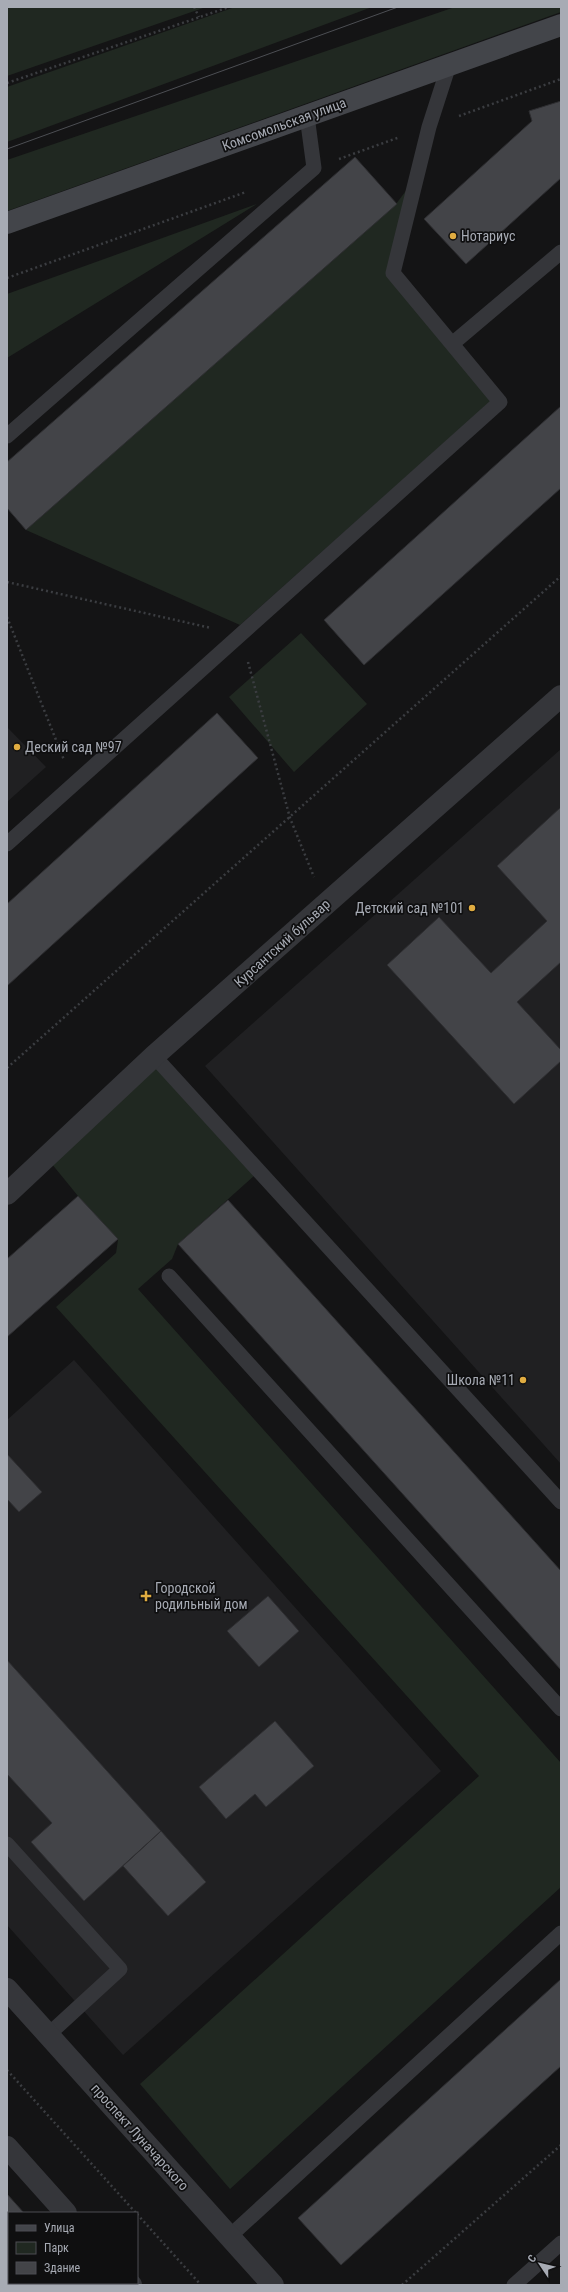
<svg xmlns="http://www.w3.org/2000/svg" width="568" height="2292" font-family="'Roboto Condensed',sans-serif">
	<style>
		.built { fill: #202022 }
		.green { fill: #202821 }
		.building { fill: #434448; stroke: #2e2e31 }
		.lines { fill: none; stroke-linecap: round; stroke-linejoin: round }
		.path { stroke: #3b3d41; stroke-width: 2.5; stroke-dasharray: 2 3; stroke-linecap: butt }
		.lane { stroke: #35363a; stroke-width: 15 }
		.street { stroke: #35363a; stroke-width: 22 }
		.secondary { stroke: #43454a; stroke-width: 22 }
		.tram { stroke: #4c4e53; stroke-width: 1 }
		.poi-dot { fill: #e0ac41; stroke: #0f0f10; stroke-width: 1.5 }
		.labels { text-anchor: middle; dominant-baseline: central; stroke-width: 3.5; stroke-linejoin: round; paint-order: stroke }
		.street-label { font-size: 14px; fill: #a7abb4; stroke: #0f0f10 }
		.poi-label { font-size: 14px; fill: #a7abb4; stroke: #0f0f10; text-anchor: start }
	</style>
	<rect width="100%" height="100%" fill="#141415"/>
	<path class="built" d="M7,727L46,767L7,802Z
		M561,749V1464L205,1066Z
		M74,1360L441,1771L123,2055L7,1925V1420Z"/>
	<path class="green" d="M7,7H206L7,76Z
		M235,7H372L7,142V87Z
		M455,7H561V12L7,211V160Z
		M408,188L386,273L491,401L240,625L26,530L396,204Z
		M257,204L7,358V294Z
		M301,633L367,704L294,772L229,697Z
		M154,1064L255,1175L178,1244L172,1259L138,1289L561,1763V1887L230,2189L140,2084L479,1776L56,1307L116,1253L118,1240L78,1196L47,1158Z"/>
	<path class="building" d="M561,101V178L466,264L424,219L532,121L529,111Z
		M355,157L397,204L26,530L7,508V462Z
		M561,406V488L364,665L324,620Z
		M217,713L258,758L7,986V904Z
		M561,807V962L517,1002L561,1050V1061L514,1104L387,965L439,917L491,973L547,921L497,866Z
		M78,1196L118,1239L7,1337V1259Z
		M228,1200L561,1571V1670L178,1244Z
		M7,1454L42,1492L19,1512L7,1499Z
		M268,1596L299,1631L259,1667L227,1631Z
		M7,1660L161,1831L84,1901L31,1842L52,1823L7,1774Z
		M275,1721L314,1766L266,1807L255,1794L226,1819L199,1787Z
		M161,1831L206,1882L168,1916L123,1866Z
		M561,1979V2066L341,2265L298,2218Z
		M7,2194L24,2213H9V2283H73L71,2285H7Z"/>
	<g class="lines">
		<path class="path" d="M194,7L199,17
			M7,83L229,7
			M459,116L561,79
			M339,159L400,137
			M7,278L246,192
			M7,582L211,628
			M7,617L64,760
			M248,662L290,818L314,877
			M7,1068L561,576
			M7,2070L136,2213
			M137,2214L201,2285
			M402,2285L561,2145"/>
		<path class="lane" d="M449,65L429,127L393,273L452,344L561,252
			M7,436L314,168L307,116
			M7,844L500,402L452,344
			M154,1056L561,1502
			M169,1276L561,1709
			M7,1844L120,1969L48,2035
			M230,2236L561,1933
			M98,2285L100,2283
			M514,2285L561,2243"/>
		<path class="street" d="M7,1194L154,1056L561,696
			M7,1989L273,2285
			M7,2147L66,2213
			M129,2283L131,2285"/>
		<path class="secondary" d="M7,223L561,25"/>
		<path class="tram" d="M7,149L398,7"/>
	</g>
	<g class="poi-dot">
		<circle cx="453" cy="236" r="4"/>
		<circle cx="17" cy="747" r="4"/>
		<circle cx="472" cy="908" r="4"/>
		<circle cx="523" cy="1380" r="4"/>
		<path d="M144 1590h4v4h4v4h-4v4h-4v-4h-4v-4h4z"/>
	</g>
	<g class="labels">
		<g class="street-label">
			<text transform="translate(284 124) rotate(-20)">Комсомольская улица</text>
			<text transform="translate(282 943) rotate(-42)">Курсантский бульвар</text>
			<text transform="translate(140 2137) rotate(48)">проспект Луначарского</text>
		</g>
		<g class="poi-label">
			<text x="461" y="236">Нотариус</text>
			<text x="25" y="747">Деский сад №97</text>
			<text x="464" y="908" text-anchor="end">Детский сад №101</text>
			<text x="515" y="1380" text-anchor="end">Школа №11</text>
			<text x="155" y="1588">Городской<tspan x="155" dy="16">родильный дом</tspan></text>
		</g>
	</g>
	<rect width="568" height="2292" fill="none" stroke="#a7abb4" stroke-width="16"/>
	<rect x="8" y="2212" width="130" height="72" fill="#0f0f10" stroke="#4c4d52"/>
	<rect x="16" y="2225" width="20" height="6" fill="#43454a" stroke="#4c4d52"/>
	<text x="44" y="2232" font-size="12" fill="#a7abb4">Улица</text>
	<rect x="16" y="2242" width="20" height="12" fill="#202821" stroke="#4c4d52"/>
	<text x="44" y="2252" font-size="12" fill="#a7abb4">Парк</text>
	<rect x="16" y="2262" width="20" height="12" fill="#434448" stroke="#4c4d52"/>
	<text x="44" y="2272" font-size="12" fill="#a7abb4">Здание</text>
	<g transform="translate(540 2264) rotate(305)" stroke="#0f0f10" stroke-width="3" paint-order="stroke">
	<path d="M0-3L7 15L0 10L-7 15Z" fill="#a7abb4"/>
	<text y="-6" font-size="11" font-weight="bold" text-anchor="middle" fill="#a7abb4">С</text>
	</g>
</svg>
